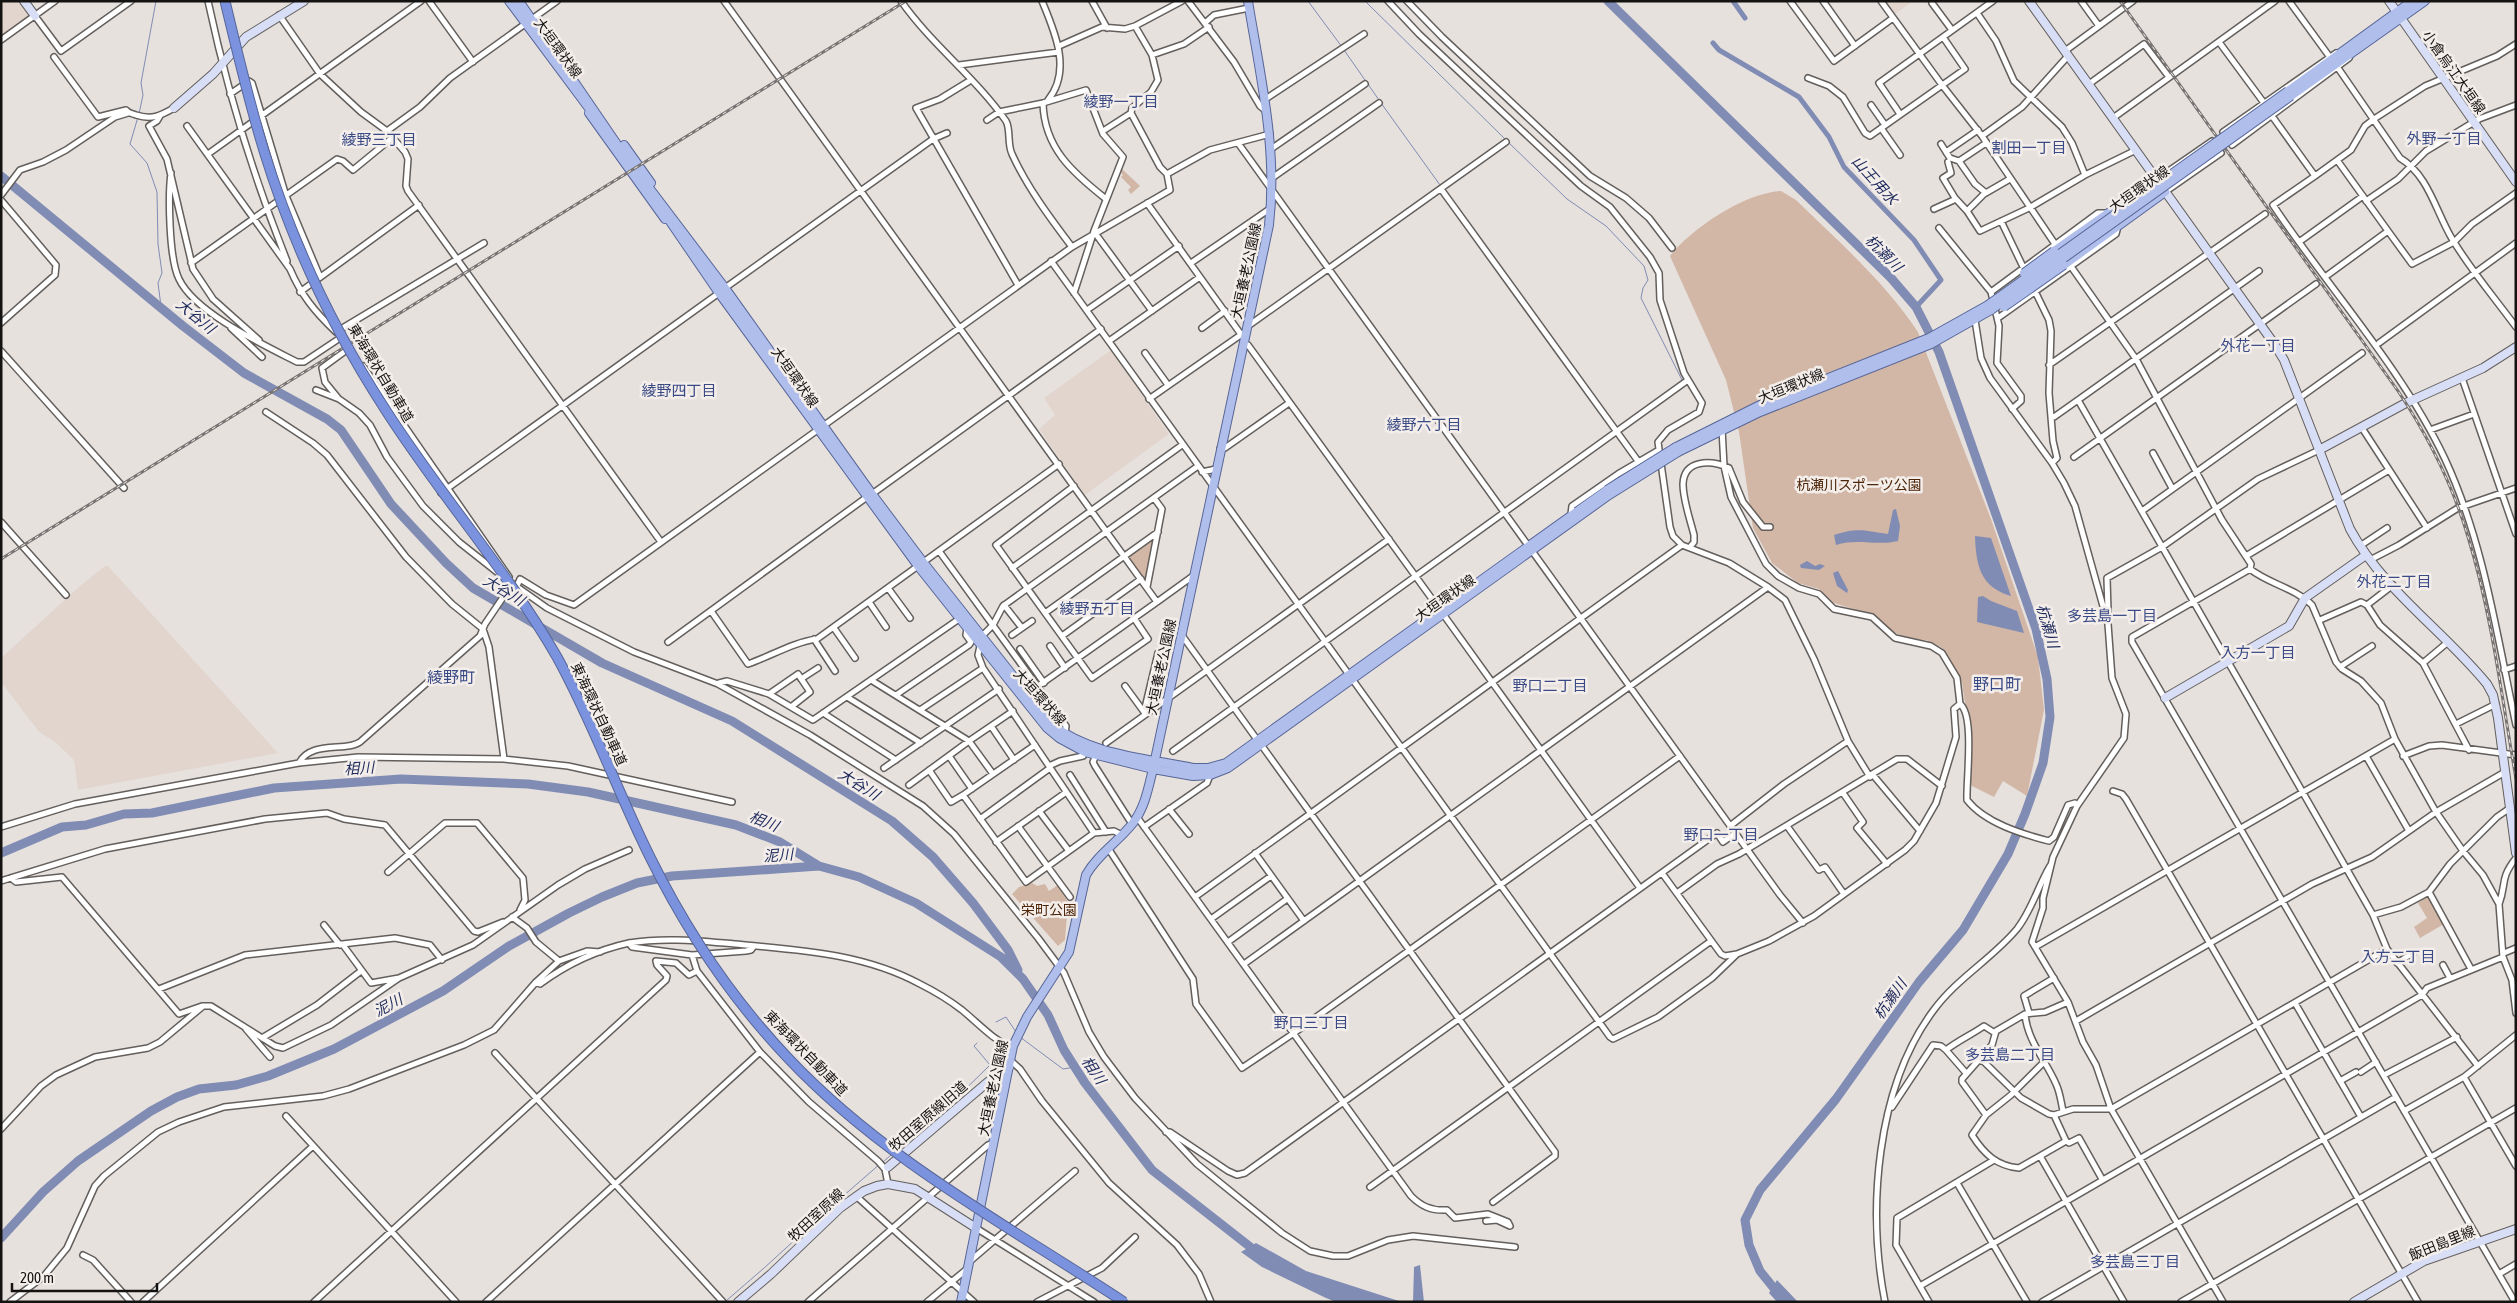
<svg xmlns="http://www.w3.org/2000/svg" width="2517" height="1303" font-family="'Asap Condensed','Noto Sans JP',sans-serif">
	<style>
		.built { fill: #e2d5ce }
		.green { fill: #d2b6a6 }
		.water { fill: #808cb3 }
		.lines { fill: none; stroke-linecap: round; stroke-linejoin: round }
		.stream { stroke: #808cb3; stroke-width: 1 }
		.canal { stroke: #808cb3; stroke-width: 5 }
		.river { stroke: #808cb3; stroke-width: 9 }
		.street-casing { stroke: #635f5c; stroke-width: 8 }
		.secondary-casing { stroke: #635f5c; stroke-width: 10 }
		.primary-casing { stroke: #576697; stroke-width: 10 }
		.street { stroke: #fff; stroke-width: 5 }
		.secondary { stroke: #d7def5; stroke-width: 8 }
		.primary { stroke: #b0beec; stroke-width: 8 }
		.rail-casing { stroke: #777372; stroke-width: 3 }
		.rail { stroke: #f4eeeb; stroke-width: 1; stroke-dasharray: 4; stroke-linecap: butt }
		.primary-bridge-casing { stroke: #576697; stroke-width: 10; stroke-linecap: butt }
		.highway-bridge-casing { stroke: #576697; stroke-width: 11; stroke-linecap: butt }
		.primary-bridge { stroke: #b0beec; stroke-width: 8 }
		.highway-bridge { stroke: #7b92df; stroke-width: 9 }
		.labels { text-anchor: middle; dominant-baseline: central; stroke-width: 5; stroke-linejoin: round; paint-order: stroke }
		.street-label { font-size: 14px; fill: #151312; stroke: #f4eeeb }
		.park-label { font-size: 14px; fill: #4d2508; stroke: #f4eeeb }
		.neighbourhood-label { font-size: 15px; fill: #3a4a85; stroke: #f4eeeb }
		.water-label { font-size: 15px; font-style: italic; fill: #1f2b5d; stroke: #f4eeeb }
		.quarter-label { font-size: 16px; fill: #3a4a85; stroke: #f4eeeb }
	</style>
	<rect width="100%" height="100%" fill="#e7e1de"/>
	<path class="built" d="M1,1H20L31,16L1,37Z
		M1884,1H1913L1894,15Z
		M1111,350L1169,434L1085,495L1039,429L1055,415L1044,398Z
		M105,566H108L278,753L78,790L74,760L55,742L39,732L1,682V658L80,586Z"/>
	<path class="green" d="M1120,167L1140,186L1131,194L1128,190L1131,187L1121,177L1123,175L1119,171Z
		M1781,191L1796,200C1839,242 1885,282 1918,332L1991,519L2038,657L2044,710L2027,796L2003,781L1994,797L1970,785V736L1962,683L1949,657L1941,647L1926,640L1908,639L1888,629L1873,615L1831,602L1819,589L1798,583L1772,563L1753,528L1739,432L1726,380L1670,256C1692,228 1745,193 1781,191Z
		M1154,537L1145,580L1128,557Z
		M1032,883L1037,886L1045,884L1049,891L1058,885L1068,902L1065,940L1058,946L1012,894L1019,887Z
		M2428,896L2444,924L2420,938L2414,927L2427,918L2418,903Z"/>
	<path class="water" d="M1896,509L1900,526L1898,541C1877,546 1857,538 1836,545L1834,535C1859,527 1864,531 1888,534L1893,510Z
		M1975,536L1991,538L2011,596C1980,587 1976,565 1975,536Z
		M1807,561L1815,566L1820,564L1825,566L1819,570L1801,568L1800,565Z
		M1838,571L1848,590L1847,593L1837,586L1833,573Z
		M1983,596L1991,601L2017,611L2024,633L1977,622L1978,597Z
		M1256,1243L1306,1271L1402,1302H1336L1326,1298L1262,1267L1241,1252Z
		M1420,1265L1424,1302H1413L1414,1267Z
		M1777,1280L1798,1302H1777L1769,1293Z"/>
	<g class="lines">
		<path class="stream" d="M1308,1L1342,47
			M1365,1L1505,139
			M1344,50L1379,100
			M1381,103L1440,185
			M139,114L143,95L141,83L156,1
			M138,117L130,144L147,163L157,192L158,244L162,273L158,283L161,306
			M1508,142L1567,199L1606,226L1644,266L1648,280L1643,288L1641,298L1683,382
			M996,1022L1006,1017L1016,1032
			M1020,1037L1063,1069L1075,1067
			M898,1149L937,1117L990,1065L974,1046L977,1043
			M883,1162L891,1155
			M726,1301C779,1257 827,1208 880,1164"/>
		<path class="canal" d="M1733,1L1745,18
			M1713,43L1719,50L1799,97L1829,137L1844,167L1914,240L1941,280L1916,307"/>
		<path class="river" d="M1608,1L1891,278L1916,307L1939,352L2036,629L2047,679L2050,717L2043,763L2025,814L2008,854L1963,930L1919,982L1836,1099L1760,1190L1745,1220L1749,1245L1760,1271L1785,1302
			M1,176L183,326L244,373L327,419L341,430L391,504L446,563L473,588L602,663L732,721L892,821L933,857L973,903L1008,950L1018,970
			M1,853L62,827L86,825L124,814L152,813L274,788L401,779L528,784L588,792L736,825L780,842L819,866L859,877L916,903L1001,957L1023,979L1048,1015L1064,1050L1085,1083L1152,1170L1258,1253
			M1,1238L43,1192L78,1161L151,1111L177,1097L199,1089L236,1085L268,1076L334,1049L443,991L509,946L569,913L602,897L637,883L672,876L819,866"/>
		<defs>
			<path id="street" d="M208,1C227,90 253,176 287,261
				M429,1L473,62
				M724,1L1157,602L1027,694
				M901,1C932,45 975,77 1006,121C1011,130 1007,144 1012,154C1027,187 1050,218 1072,247
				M1042,1C1055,32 1072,71 1048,100
				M1092,1L1107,28
				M1188,1L1234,62L1260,106L1266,111
				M1388,1L1419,34L1581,186L1610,207L1650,257L1659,273L1660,300L1684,373L1702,403L1699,412L1668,430L1658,442L1670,527L1673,536L1682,545L1729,563L1768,587
				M1407,1L1442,37L1590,176L1626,198L1649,218L1672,248
				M1790,1L1834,61L1893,18
				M1823,1L1855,46
				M1881,1L1942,85L1982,136L2057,247
				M2081,1L2099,26
				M2289,1L2329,56
				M1932,3L1952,30
				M1977,13L1996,41L2014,81L2062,127L2072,143L2085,175
				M279,15L320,74L361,112L387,131L405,152L408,159L406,186L408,191L661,542
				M35,16L61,51L131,1
				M1205,23L1214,15L1249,8
				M1,40L55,1
				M2219,42L2264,103
				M1059,46L1102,27L1125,29L1135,26L1182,1
				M2065,51L2133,1
				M2336,53L2223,132L2232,145L2349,58
				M1152,55L1184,44L1209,27
				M54,57L98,117L126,110C129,114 131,113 136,115C152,120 160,116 174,108
				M959,65L1059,52
				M2338,68L2400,158C2428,175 2435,209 2451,237C2469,268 2494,297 2516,327
				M1808,78L1829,86L1843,97L1865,133L1870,136L1965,69L1943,37
				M971,80L940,99L916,108L1018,285
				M2089,84L2144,44L2169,77
				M230,94L249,81L252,83L286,196L320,277
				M1264,100L1364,34
				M1043,103C1044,148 1073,173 1106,199
				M1871,105L1885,125
				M1900,114L1879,83L1993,1
				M160,116L157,121L149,126L167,159L193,269L213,299L259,340
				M2272,116L2315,176L2351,150L2365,126L2374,119L2425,86L2497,56L2516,44
				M2113,118L2275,1
				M987,120L999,112L1043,103L1086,90L1103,134L1123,157L1094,231L1074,293
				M187,126L290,269C301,295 315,312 336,332L484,243
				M1881,128L1900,155
				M1978,130L1946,152L1950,158L1959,161L1975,184L1986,193
				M387,131L420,107L450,78L557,1
				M1103,131L1131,113L1132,108L1151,92L1158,80L1152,55L1135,26
				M1982,136L2022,107L2068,56
				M1238,143L1780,895L1803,923
				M1941,144L1946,152
				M1271,149L1365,84
				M208,154L421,1
				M1959,161L1986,143
				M1948,162L1951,173L1943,178L1955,198L1967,211L1984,194L2010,179
				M171,173C168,196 169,259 179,279C195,313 264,345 297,362H304L340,338
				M1167,174L1210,150L1270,134
				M2315,176L2273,205C2329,289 2402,368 2445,459C2484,543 2497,636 2516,725
				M1272,178L1379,103
				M2157,179L2212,141L2221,153L2165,192
				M1441,189L1638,461
				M1,195L20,170L43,162L66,150L115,117L128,113
				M1,200L56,265L55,275L1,323
				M2366,201L2398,179L2426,151L2479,119L2516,105
				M1147,203L1240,333
				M1934,209L1956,199
				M1967,211L1980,231L2029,208L2085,175L2136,150
				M2001,221L2026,273
				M1939,228L1991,292L1999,326L1997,363L2021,396V401L2012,409
				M2388,231L2412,264L2454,242L2472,224L2516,193
				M1095,233L1152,311
				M2299,242L2363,196
				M1051,261L1610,1037L1613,1039L1658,1017L1712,978L1737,954L1769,941L1814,916L1905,850L1914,841L1936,803L1956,737L1954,709L1960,704C1975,715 1966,781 1967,800C1985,823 2022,834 2049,841L2054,837L2068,805L2075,803L2077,806
				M191,263L337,159L343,161L353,170L392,138
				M1191,263L1271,208
				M2070,265L2136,359L2222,520L2251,564L2250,569C2269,584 2295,588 2312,605L2336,662L2342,669L2361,681L2381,703L2395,739L2436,812L2463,851L2483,875L2499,904L2503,957L2512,980L2516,1013
				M2325,277L2388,231L2337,160
				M2032,285L2049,320L2051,331L2049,393L2053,441L2057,458L2052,463
				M725,288L933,139L947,133
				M300,292L419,205
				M1991,292L2098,213H2107
				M1087,310L1179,246
				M1998,318L2116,234L2118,226
				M1975,320L1981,358L1990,378L2052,463L2064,483L2075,506L2108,624L2112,678L2126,714L2124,738L2077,806L2053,857L2043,898V908L2032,942L2068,1002L2083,1042L2096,1065L2111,1109L2223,1302
				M1248,326L1506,142
				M231,328L262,357
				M1202,328L1225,311
				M1109,341L1200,277
				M1244,343L1248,345L1440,610
				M2379,343L2516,243
				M1,351L124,488
				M1145,353L1168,385
				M2049,365L2265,214
				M363,366L509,577
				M2462,378L2516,534
				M316,390L339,399L359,413L370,425L387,457L423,506L459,542L502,576
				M338,398L325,382L322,368L348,349
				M1149,399L1242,334
				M2078,400L2373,915L2387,949L2478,1066
				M266,412L313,443L327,455L406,557L452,604L483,629L489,647L504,759
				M2051,416L2054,417L2078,400L2259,271
				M2362,428L2427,528
				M1722,429L1724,466L1731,497L1766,564L1778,576L1799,588L1819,594L1834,609L1872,617L1895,638L1931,646L1942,653L1957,678L1960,704
				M2430,430L2474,414
				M1220,449L1225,448L1289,403
				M2153,453L2172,488
				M2074,457L2316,284
				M1202,472L1216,469
				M1074,486L996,545L1092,678L1148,639L1134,618
				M441,493L719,293
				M872,494L1101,329
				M2142,511L2362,353
				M1571,514L1572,506L1618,474L1659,450
				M1,522L66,595
				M2360,546L2387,528
				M1690,547L1694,542V535C1690,519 1683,500 1683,484C1684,459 1711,460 1729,468L1743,502L1763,527H1770
				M939,551L1066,726L1065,734
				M2246,556L2389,470
				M2370,560L2399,545L2458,508L2516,488
				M1012,568L1182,445
				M2250,569L2132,637V642L2515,1302
				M513,584L547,608L634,652L718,684L810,735L923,806L954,834L1038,938L1064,973L1089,1032L1104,1057L1135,1098L1197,1164L1282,1233L1310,1251L1333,1256H1348L1388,1240L1413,1236L1515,1247
				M517,586L520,579L546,595L574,605L1072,247L1170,190L1167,174L1160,167L1131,113
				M1147,587L1162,509L1154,498
				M888,588L910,618
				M869,602L886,627
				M1157,602L1193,576
				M1004,605L1022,628
				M2367,605L2380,625L2423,663L2469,750
				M711,611L748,664C771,656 794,642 817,639L1059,464
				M2108,611L2107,578L2162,547L2258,479L2319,450
				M1045,613L1158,532
				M1443,614L1640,888
				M2320,620L2361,602L2367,605L2393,585
				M834,628L855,658
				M1181,634L1258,741
				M1012,635L1032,621
				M1062,636L1141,579
				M980,638L993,625L1003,606L1198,466
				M814,639L835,671
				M668,642L867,497
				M980,646L978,655L983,668L1094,833
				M1050,646L1065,668
				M1020,649L1044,683
				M2423,663L2448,642
				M2340,667L2372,646
				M2504,670L2516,666
				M801,679L818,668
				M871,680L969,741L1013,711
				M719,683L727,681L769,694L813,720L959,619
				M1125,686L1144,712
				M769,694L798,674L810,692L791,707
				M896,695L969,645L971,642L966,635L967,629
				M847,697L921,743
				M920,710L983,668
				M1144,712L1158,653
				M823,713L896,760
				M2456,724L2496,704
				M991,726L1014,760
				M1848,741L1870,777
				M1106,743L1389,539
				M1035,745L963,795L1026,882L1094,833L1114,831L1122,835
				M1262,746L1555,1152V1156L1493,1202
				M1173,751L1688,380
				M1096,755L1093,762L1095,766L1132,824
				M949,756L972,789
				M2366,756L2409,831
				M2403,756L2429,746L2442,745L2516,755
				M299,763C311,740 346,752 360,742L480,636L485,624L512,584
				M1049,766L1060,761L1083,756
				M884,768L999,689
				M929,770L951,802L963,795
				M1070,775L1106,832
				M1873,775L1920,831
				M909,785L969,741L993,774
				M2113,791L2122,794L2126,799L2418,1302
				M1843,793L1863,822L1857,828L1887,864
				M1169,809L1189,834
				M1039,811L1069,851
				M1137,817L1411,1196C1421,1206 1431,1211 1447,1210L1455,1218L1488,1214L1508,1222L1510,1226L1497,1220L1486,1221
				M980,819L1050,768
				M1018,826L1070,897
				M1787,826L1819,870L1825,867L1844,894
				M1,827L75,804L299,763L358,757L504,759L568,766L732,802
				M1144,827L1207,783L1210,775
				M996,842L1065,793
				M1108,848L1193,979L1196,1004L1242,1068L1294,1033L1680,756
				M1255,853L1304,921
				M388,872L445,823H477L523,878L525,900L520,910
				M1662,873L1721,954L1725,956L1737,954
				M11,878L16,882L62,877L179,1014L202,1006H211L275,1046L283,1048L331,1025L399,978
				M1,881L105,849L265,819L327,813L344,819L385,825L474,931L478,932L503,922
				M2429,892L2471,969
				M1677,893L1717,864L1739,854L1897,759H1907L1942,786
				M1195,897L1682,545
				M2499,904C2507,883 2499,880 2516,858
				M2373,915L2401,907L2429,892L2450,864L2497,817L2510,808
				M512,917L527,928L536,942L559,961
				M1211,919L1271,876
				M324,925L340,945
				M1228,942L1287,899
				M629,943L632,947L692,955L746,951L751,950L754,946
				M343,945L371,983L399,978L473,945L558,885L585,869L629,850
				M2035,947L2395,739
				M2504,953L2516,948
				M692,955L697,971L760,1052L809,1102L878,1161L885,1169L888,1184
				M2397,963L2413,953
				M1244,964L1768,587L1785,600L1814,659L1848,741L1784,784L1730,826
				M2443,965L2450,978
				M536,982L540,984C567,964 597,950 629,943C665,937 699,941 735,944C798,950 863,953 920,984C934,991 949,1000 962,1010C979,1024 992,1039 1013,1049
				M159,989L245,955L395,938L430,945L442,960
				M2295,1003L2361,1117
				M2029,1013L2024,996L2054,978
				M2025,1014C2027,1040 2046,1061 2056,1084C2060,1092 2061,1102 2063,1111
				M2076,1021L2312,884L2372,857L2436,812L2505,772
				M246,1029L270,1057
				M262,1038L317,1005L361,971
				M495,1053L723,1302
				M1979,1057L2021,1098L2049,1114L2054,1115L2073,1109H2111L2387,949
				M1010,1060L1020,1069L1042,1101L1109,1183L1177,1245L1199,1274L1211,1302
				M2043,1063L2011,1095L1986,1115L1962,1082V1079L1992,1045L1996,1031L2025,1014L2045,1012L2068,1002
				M2361,1072L2376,1062
				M1966,1073L1946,1050C1959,1040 1971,1035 1984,1026L1995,1033
				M2384,1075L2457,1037
				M2464,1077L2516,1166
				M2340,1081L2356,1072
				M1892,1107L1933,1045L1941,1046L1946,1050
				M2404,1111L2464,1077L2516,1035
				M1986,1115L1972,1135C1984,1154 1997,1166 2019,1168L2066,1141L2069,1143L2079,1138L2102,1179
				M2054,1115L2066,1141
				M286,1116L456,1302
				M1,1129L41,1086L56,1075L95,1057L148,1048L160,1042L202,1007
				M1166,1132H1170L1228,1171L1237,1175L1245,1173L1717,833L1723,842L1736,833
				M2040,1156L2124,1302
				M1957,1183L2027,1302
				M1370,1187L1711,941
				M856,1196L974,1302
				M976,1228L1094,1302
				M83,1255L93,1260L131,1302
				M969,1262L1075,1171
				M2499,1274L2516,1264
				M1920,1286L2422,995L2427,988L2503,957
				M10,1302L44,1276L67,1248L95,1186L104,1176L158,1132L179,1122L224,1107L323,1096L349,1089L464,1045L494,1030L536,982L559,961L587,951L600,952
				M143,1302L313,1146
				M314,1302L666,980L667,976L657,965L656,961L676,963L689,975L697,971
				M486,1302L760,1052
				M808,1302L988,1145L993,1143
				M927,1302L967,1269
				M1037,1302L1102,1268L1135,1237
				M1885,1302C1867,1210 1876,1088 1933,1011C1957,978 1992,959 2017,929C2032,910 2038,886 2050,866
				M1929,1302L1896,1245L1897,1218L1994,1160
				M2042,1302L2396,1097
				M2181,1302L2516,1108"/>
			<path id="secondary" d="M24,1L35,16
				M2029,1L2275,345L2284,360L2350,529C2383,590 2444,631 2487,684L2493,695L2498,718L2516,853
				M2389,1L2516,182
				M174,108L213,74L246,37L304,1
				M2319,450L2406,403L2483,368L2516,347
				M2165,698L2289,626L2305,598L2366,555
				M888,1167L996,1075L1009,1067
				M738,1302L771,1274L840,1208L864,1191L877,1186L888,1184L915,1189L976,1228
				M2354,1302L2424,1261L2516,1229"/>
			<path id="primary" d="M509,1L594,115
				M519,1L625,156L725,288L872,494L923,562L1051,724C1090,755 1145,758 1193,768H1208L1226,763L1607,490
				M2288,91L2412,1
				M2291,96L2425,1
				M589,113L665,219
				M624,145L651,183
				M665,214L719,293L918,566L1047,728L1059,738L1085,752L1153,769L1193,776L1210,775L1228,768L1609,495
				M2054,251L2157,179
				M2064,265L2165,192
				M1676,447L1758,406L1929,338L1988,305
				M1678,452L1760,412L1931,344L1991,310
				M961,1302L1013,1046L1027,1017L1069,952L1086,875C1098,854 1118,842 1133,823C1145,807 1148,789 1153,769L1269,225C1278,149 1260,75 1248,1"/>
		</defs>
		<use href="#street" class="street-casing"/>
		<use href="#secondary" class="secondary-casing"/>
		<use href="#primary" class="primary-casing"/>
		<use href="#street" class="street"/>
		<use href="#secondary" class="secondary"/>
		<use href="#primary" class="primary"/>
		<defs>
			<path id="rail" d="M2120,1L2398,391C2428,436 2453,486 2468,537C2492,615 2502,699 2516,779
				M1,559L906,1"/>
		</defs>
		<use href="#rail" class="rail-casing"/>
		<use href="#rail" class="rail"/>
		<defs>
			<path id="primary-bridge" d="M2024,273L2054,251
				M1988,305L2288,91
				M2004,307L2064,265
				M1991,310L2291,96
				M1607,490L1676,447
				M1609,495L1678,452"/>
			<path id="highway-bridge" d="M225,1C237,51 249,102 264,151C292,242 333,329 385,409C439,494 507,570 557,657C593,722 617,791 650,857C686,930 732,999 788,1058C884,1160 1009,1226 1124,1302"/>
		</defs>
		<use href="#primary-bridge" class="primary-bridge-casing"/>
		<use href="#highway-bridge" class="highway-bridge-casing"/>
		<use href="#primary-bridge" class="primary-bridge"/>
		<use href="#highway-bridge" class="highway-bridge"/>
	</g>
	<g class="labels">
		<g class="street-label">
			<text transform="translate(558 48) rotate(54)">大垣環状線</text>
			<text transform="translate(2454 72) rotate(55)">小倉烏江大垣線</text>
			<text transform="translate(2139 189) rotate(-35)">大垣環状線</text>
			<text transform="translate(1246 271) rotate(-78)">大垣養老公園線</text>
			<text transform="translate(381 373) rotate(59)">東海環状自動車道</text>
			<text transform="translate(795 377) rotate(55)">大垣環状線</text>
			<text transform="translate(1791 386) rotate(-22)">大垣環状線</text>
			<text transform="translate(1445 598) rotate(-35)">大垣環状線</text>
			<text transform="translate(1161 667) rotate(-78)">大垣養老公園線</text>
			<text transform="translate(1040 697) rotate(48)">大垣環状線</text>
			<text transform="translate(599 714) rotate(65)">東海環状自動車道</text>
			<text transform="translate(806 1053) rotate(46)">東海環状自動車道</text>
			<text transform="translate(993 1088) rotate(-78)">大垣養老公園線</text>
			<text transform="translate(928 1116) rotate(-41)">牧田室原線旧道</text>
			<text transform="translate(816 1215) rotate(-43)">牧田室原線</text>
			<text transform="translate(2442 1243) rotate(-22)">飯田島里線</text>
		</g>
		<g class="park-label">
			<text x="1859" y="485">杭瀬川スポーツ公園</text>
			<text x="1049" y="910">栄町公園</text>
		</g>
		<g class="neighbourhood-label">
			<text x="1121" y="101">綾野一丁目</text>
			<text x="2444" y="138">外野一丁目</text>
			<text x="379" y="139">綾野三丁目</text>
			<text x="2029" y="147">割田一丁目</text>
			<text x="2258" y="345">外花一丁目</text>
			<text x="679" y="390">綾野四丁目</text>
			<text x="1424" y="424">綾野六丁目</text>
			<text x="2394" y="581">外花二丁目</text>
			<text x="1097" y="608">綾野五丁目</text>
			<text x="2112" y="615">多芸島一丁目</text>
			<text x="2258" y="652">入方一丁目</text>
			<text x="1550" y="685">野口二丁目</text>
			<text x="1721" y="834">野口一丁目</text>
			<text x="2398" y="956">入方二丁目</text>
			<text x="1311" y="1022">野口三丁目</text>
			<text x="2010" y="1054">多芸島二丁目</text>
			<text x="2135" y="1261">多芸島三丁目</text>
		</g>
		<g class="water-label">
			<text transform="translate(1875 180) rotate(48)">山王用水</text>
			<text transform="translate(1884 253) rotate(45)">杭瀬川</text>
			<text transform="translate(196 316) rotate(39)">大谷川</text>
			<text transform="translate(504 590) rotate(31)">大谷川</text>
			<text transform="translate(2048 626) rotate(74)">杭瀬川</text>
			<text transform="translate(359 768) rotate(-4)">相川</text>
			<text transform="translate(859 784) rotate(32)">大谷川</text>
			<text transform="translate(764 821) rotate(22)">相川</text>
			<text transform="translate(778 855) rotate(-4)">泥川</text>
			<text transform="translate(1890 999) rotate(-55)">杭瀬川</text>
			<text transform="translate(388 1005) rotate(-28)">泥川</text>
			<text transform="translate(1094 1070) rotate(56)">相川</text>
		</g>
		<g class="quarter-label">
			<text x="451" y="677">綾野町</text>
			<text x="1997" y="684">野口町</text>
		</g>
	</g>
	<rect width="2517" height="1303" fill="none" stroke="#151312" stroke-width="5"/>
	<path d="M12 1283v8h145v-8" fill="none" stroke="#151312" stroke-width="2.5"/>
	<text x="20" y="1283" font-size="15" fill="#151312" stroke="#f4eeeb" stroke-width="4" paint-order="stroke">200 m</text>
</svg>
